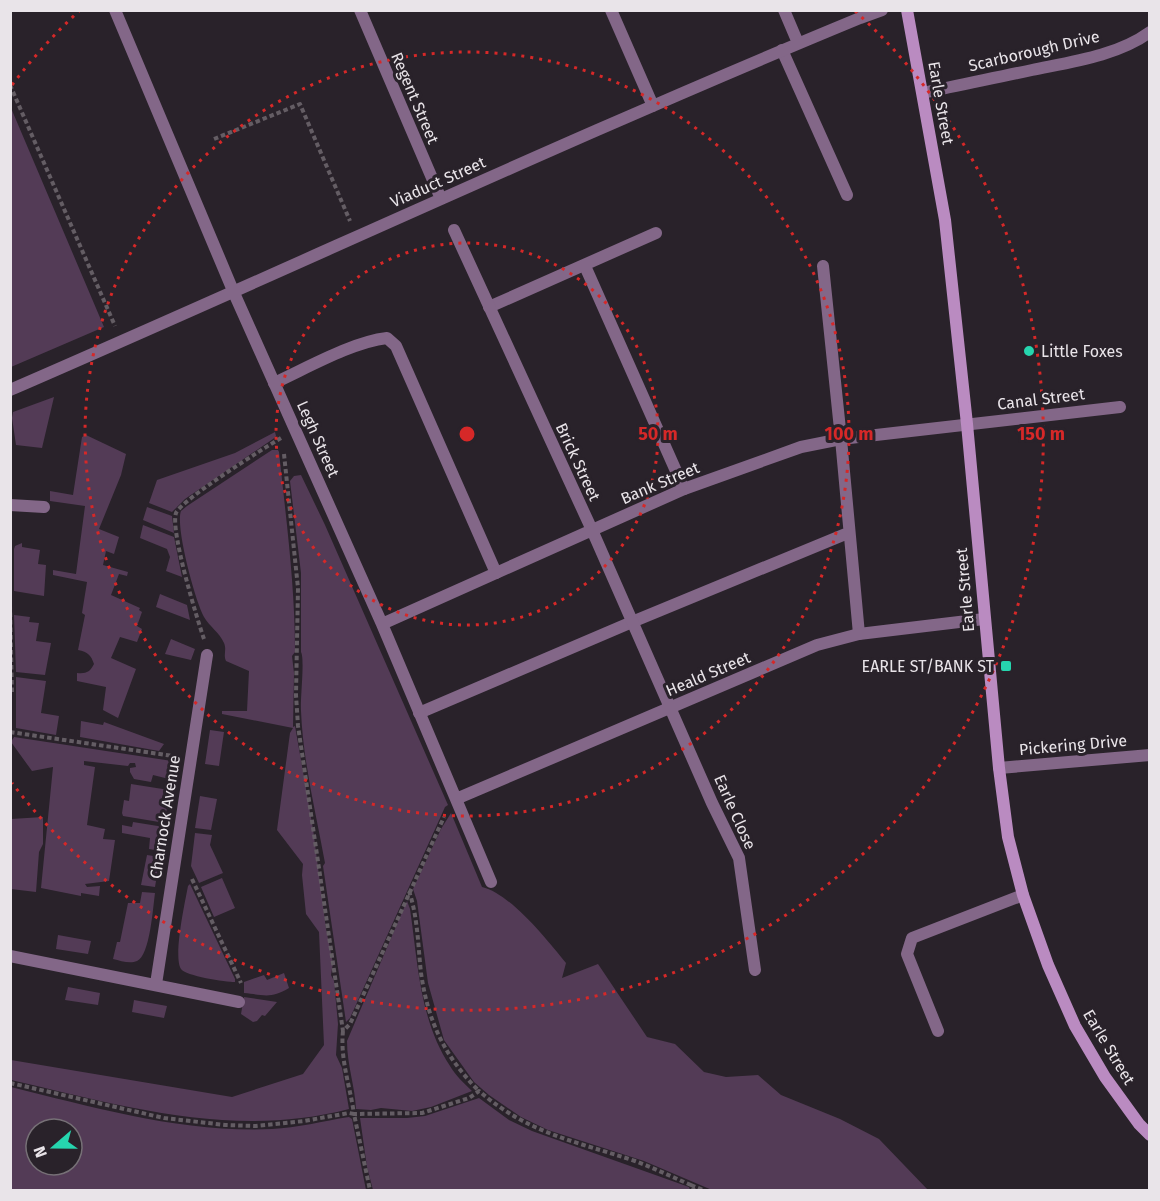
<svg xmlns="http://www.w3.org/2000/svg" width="1160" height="1201" font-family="'Fira Sans',sans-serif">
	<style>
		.green { fill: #533b56; fill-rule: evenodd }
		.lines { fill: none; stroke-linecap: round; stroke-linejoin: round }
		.path { stroke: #645d64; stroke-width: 4; stroke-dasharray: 4.5 3; stroke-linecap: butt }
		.lane { stroke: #836788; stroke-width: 12 }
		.street { stroke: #836788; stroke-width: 12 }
		.secondary { stroke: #ba8bc1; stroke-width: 12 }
		.ring { fill: none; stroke: #d62828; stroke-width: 3; stroke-dasharray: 3 6 }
		.poi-dot { fill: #26d5ae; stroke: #29222a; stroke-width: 2 }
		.labels { text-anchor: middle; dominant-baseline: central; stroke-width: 6; stroke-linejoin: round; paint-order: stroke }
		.street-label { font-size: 16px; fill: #e9e4e9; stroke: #29222a }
		.poi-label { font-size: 16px; fill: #e9e4e9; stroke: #29222a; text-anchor: start }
		.centre { fill: #d62828; stroke: #29222a; stroke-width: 3 }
		.ring-label { font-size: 18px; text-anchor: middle; font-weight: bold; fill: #d62828; stroke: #29222a; stroke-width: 6; stroke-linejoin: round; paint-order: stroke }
	</style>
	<rect width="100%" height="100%" fill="#29222a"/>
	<path class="green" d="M11,108L104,327L11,367H10Z
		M54,397L42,448L16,445L12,418L13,412Z
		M275,432L276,436L273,439L185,499L172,512L149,503L157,480L235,453Z
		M86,435L126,454L121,475L99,529L119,537L114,554L106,551L103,565L128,572L127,576L119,574L111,595L140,608L139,610L142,612L137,626L142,629L137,642L120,637L111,658L136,669L118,718L103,710L106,687L77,681V673C86,674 90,672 94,664C91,655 88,652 78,650L85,615L82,613L87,582L53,575V570L76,574L85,506L50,501V491L73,495L82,437Z
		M272,450H278L279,452C286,519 295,584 295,652L292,656L294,673L293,727L295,726L313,829L326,929L333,963L331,975L334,981L338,1024L336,1055L342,1068L349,1109C234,1139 123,1106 11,1080V1060L232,1097L303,1074L324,1045L319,932L306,914L302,875L303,864L277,830L290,733L293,728L222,714V711H247L249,671L226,661C223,655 227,650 224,643C220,633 209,626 204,617C195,601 175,526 181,511L187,506Z
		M301,475L325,525L448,805L445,807L350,1018L346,1022L323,866L325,863C316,813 303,762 301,711C300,699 305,659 301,652V573L290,481L294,476Z
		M147,507L172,516L174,533L143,520Z
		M143,525L174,537L182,577L166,571L170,557L167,549L140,538Z
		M22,543V547L40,550L38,564L46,565L44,596L14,591V549L15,546Z
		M160,594L187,605L190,620L156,607Z
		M14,615L30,617L29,622L39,623L36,641L51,643L45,675L16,672Z
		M171,639L195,649L191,660L165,654Z
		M16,677L46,681L41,713L59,716L56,735L16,728Z
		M81,721L103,725L104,722L164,744L159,751L80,737Z
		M210,730L224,732L219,766L205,764Z
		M14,737L172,761L169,779L153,775L151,782L134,779L130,772V768L136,767L135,763H130L128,766L84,761V765L95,767L87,825L105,829L103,839L115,840L109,881L85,884L87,887L100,886L99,896L81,893V896L41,888L53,767L32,771L11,742Z
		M131,784L169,790L165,823L123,816L122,813L124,800L129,801Z
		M200,796L217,799L211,830L195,828Z
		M451,813L482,887C511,894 547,940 566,963L562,978L598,964L647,1037L675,1044L704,1072L726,1077L758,1075L781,1095L840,1119L879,1139L928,1190H712L644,1161L548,1130L521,1117L489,1095L474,1082L444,1040L428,983L417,901L413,889L441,829Z
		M43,817V844L39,852L36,892L11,889V819Z
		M133,822L164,827L161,851L149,849L150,838L122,833V825L132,827Z
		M195,833L212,835L210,845L223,873L199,883L191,866Z
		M147,855L160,857L155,887L141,885Z
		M222,878L235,908L214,917L201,887Z
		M190,884L235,979V982C226,982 185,976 181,969C173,957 185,902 188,886Z
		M142,892L155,893C153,907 150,956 137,961C130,964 121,961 113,959L117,942H120L128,903H140Z
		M407,901L410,909C418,962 419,1019 450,1066C455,1075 464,1083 472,1091L431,1107L412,1111L381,1108L371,1110L356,1109C355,1086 347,1065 347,1041Z
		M58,935L91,941L88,954L56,949Z
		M284,973L289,988C271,999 264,995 244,993V982L264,975L267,980Z
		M68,987L100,993L98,1005L65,1000Z
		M244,997L277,1002L265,1016L262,1015L257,1021L253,1022L241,1014Z
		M134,1000L167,1006L164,1018L132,1012Z
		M11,1087C96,1108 183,1133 272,1129C297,1128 323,1121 349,1117L352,1119L366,1190H11ZM36,1129H72V1165H36Z
		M479,1098L509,1120L532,1131L689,1187L690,1190H373L367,1167L360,1118H407L425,1116Z"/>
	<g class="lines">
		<path class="path" d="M10,85L115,326
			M214,139L300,104L350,221
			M284,454L298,588L296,695L298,726L343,1031L350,1024L444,817
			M10,605L12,694
			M204,639C197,619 170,530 176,513C181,500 264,448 281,438
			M10,732L173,756
			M192,879L241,983
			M409,891C418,918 418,946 421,973C428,1022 445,1057 479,1091
			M343,1031C340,1059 350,1086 354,1114L422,1113L469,1098L479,1091C529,1134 575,1141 635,1161C654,1168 672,1177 691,1185L694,1190
			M10,1083L164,1118L225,1125L256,1126L304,1121L349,1113L354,1114L370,1190
			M691,1185L703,1190"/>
		<path class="lane" d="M782,50L847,195
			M585,266L684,489
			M823,266L841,439L859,634
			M489,307L656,233
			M274,383C307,368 352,342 387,338L396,346L496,573
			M419,713L632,622L848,533
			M938,1031L907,954L912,938L1023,895"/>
		<path class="street" d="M115,10L234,293L382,624L491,882
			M360,10L441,199
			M611,10L653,106
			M784,10L798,43
			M923,93C959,85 995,78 1032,70C1071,62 1117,56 1150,32
			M454,230L592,530L712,803L739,858L755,970
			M10,390C294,267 574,136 860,18L882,10
			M10,505L44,507
			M382,624L684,489L801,447L841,439L1120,407
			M999,768L1150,755
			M456,799L817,645L859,634L984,619
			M10,956L239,1002
			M156,984L207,655"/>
		<path class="secondary" d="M907,10L945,220L967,424L999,768L1008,837L1023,895L1048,965L1075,1026L1105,1077L1139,1124L1150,1135"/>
	</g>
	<g class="ring">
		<circle cx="467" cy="434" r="191"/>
		<circle cx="467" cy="434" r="382"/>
		<path d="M12 85A574 574 0 0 1 79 11M855 11A574 574 0 1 1 12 783"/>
	</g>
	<g class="poi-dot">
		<circle cx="1029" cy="351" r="6"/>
		<rect x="1000" y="660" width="12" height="12" rx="3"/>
	</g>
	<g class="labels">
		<g class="street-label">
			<text transform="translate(1034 51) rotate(-13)">Scarborough Drive</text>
			<text transform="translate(415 98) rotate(67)">Regent Street</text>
			<text transform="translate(941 103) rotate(80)">Earle Street</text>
			<text transform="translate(438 182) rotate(-24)">Viaduct Street</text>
			<text transform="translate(1041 399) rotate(-7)">Canal Street</text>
			<text transform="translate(318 439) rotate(66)">Legh Street</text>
			<text transform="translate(578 462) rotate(65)">Brick Street</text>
			<text transform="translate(660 483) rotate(-23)">Bank Street</text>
			<text transform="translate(965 590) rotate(-95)">Earle Street</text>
			<text transform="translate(708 674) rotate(-23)">Heald Street</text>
			<text transform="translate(1073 745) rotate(-5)">Pickering Drive</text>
			<text transform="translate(735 812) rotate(66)">Earle Close</text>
			<text transform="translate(165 817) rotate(-81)">Charnock Avenue</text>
			<text transform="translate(1109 1047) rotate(59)">Earle Street</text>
		</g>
		<g class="poi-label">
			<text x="1041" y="351">Little Foxes</text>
			<text x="994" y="666" text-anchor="end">EARLE ST/BANK ST</text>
		</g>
	</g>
	<circle cx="467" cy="434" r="9" class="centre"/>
	<g class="ring-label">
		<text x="658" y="440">50 m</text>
		<text x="849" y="440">100 m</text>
		<text x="1041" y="440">150 m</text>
	</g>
	<rect width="1160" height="1201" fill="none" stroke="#e9e4e9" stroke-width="24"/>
	<g transform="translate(54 1147) rotate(250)"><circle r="28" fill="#29222a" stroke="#767076" stroke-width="1.5"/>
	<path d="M0-4.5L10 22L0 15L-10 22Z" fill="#26d5ae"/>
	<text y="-9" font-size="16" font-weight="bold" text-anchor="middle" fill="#e9e4e9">N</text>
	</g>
</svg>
